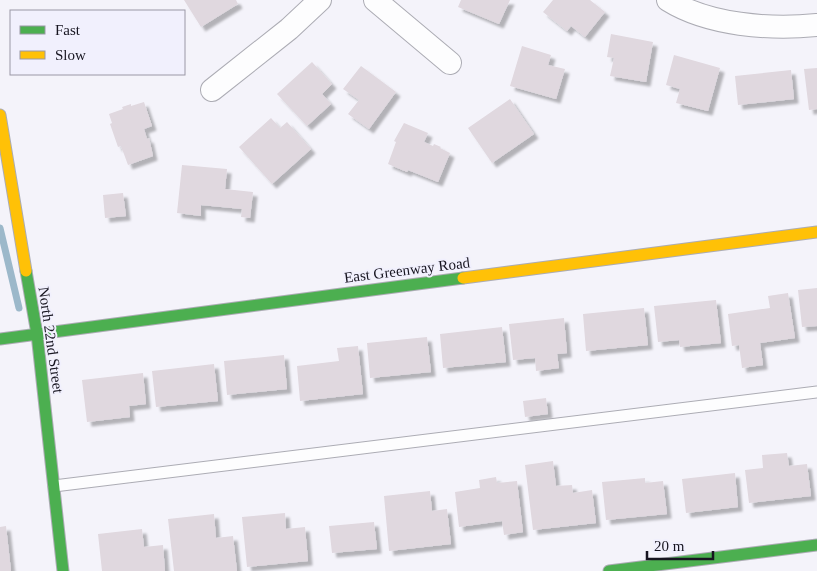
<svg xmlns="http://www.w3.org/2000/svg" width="817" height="571" font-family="'Times New Roman',serif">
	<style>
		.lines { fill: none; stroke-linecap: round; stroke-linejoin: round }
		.stream { stroke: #9cb8ca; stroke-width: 7 }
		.building { fill: #e0d8df; filter: url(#shadow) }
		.lane-casing { stroke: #acacb4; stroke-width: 13 }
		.street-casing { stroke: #acacb4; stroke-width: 24 }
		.fast-casing { stroke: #acacb4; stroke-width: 13 }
		.slow-casing { stroke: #acacb4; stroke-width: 13 }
		.lane { stroke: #fdfdfe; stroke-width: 11 }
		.street { stroke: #fdfdfe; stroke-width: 22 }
		.fast { stroke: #4caf50; stroke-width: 11 }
		.slow { stroke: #ffc107; stroke-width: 11 }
		.labels { text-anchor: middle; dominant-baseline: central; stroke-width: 4; stroke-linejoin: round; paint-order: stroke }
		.street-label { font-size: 15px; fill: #171520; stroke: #f1f0fd }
	</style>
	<defs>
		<filter id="shadow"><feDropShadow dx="4.5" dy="4.5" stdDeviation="1" flood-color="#0004"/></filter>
	</defs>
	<rect width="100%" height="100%" fill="#f4f3fa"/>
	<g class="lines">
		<path class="stream" d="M0,228L19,308"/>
	</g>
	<path class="building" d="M184,0H236L238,4L201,27Z
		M461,0H510L499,24L458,7Z
		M553,0H590L605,12L585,37L571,26L567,31L543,12Z
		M611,34L653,42L646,82L610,76L614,58L607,57Z
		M522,46L551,55L548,65L565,69L556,99L510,86Z
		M674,55L720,68L708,111L676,103L680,89L666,85Z
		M312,62L332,84L322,94L331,104L307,126L277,94Z
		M361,66L396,92L369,129L348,114L359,100L343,89Z
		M817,68V109L809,110L804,69Z
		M791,70L794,99L738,105L735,76Z
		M510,99L534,134L492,163L468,128Z
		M144,102L152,126L144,129L147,139L149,138L153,156L128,165L121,146L118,147L110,124L112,123L109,114L123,109L122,107L131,104V106Z
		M271,118L280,128L287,122L311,149L272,184L239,147Z
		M404,123L428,133L424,142L433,146L434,144L441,147L440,148L450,153L438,182L408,170L407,172L388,164L396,142L394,141Z
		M182,165L227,169L225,189L253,192L250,218L241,217L242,209L201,205V216L177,213Z
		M123,193L126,216L105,218L103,195Z
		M817,288V326L802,327L798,290Z
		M788,293L795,338L760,343L763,365L742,368L739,345L732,346L728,314L770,308L768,296Z
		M716,300L721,343L680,347L679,340L658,342L654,306Z
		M644,308L648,345L586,351L583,314Z
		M564,318L567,353L557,354L559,368L536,371L535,358L513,360L509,324Z
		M502,327L506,362L443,368L440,334Z
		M427,337L431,372L370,378L367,343Z
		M358,346L363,394L300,401L297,366L339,361L337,348Z
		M284,355L287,389L227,395L224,361Z
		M214,364L218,401L156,407L152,371Z
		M143,373L146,404L129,406L130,417L87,422L82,380Z
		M546,398L548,414L525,417L523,401Z
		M787,453L789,466L807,464L811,496L749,503L745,470L763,468L762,455Z
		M553,461L556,486L572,485L573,493L592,490L596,523L533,530L525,465Z
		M735,473L738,507L686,513L682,479Z
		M496,477L497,483L517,481L523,532L504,535L502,521L459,527L455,492L480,488L479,480Z
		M645,478V483L663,481L667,514L606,520L602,482Z
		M430,491L432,511L447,509L451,544L389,551L384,496Z
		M285,513L286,529L305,527L308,561L247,567L242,517Z
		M214,514L216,538L233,536L237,571H174L168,519Z
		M374,522L377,549L332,553L329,526Z
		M6,526L11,571H0V527Z
		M142,529L144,547L163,545L165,571H102L98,534Z"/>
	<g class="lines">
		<defs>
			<path id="lane" d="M54,486L817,392"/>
			<path id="street" d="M375,0L450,63
				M668,0C708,25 770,30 817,25
				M212,90L289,29L320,0"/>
			<path id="fast" d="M26,271L37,334L63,571
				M0,339L463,278
				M609,571L817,545"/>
			<path id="slow" d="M0,115L26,271
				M463,278L817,232"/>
		</defs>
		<use href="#lane" class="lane-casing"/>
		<use href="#street" class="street-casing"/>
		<use href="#fast" class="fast-casing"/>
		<use href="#slow" class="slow-casing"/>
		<use href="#lane" class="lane"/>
		<use href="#street" class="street"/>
		<use href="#fast" class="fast"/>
		<use href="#slow" class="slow"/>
	</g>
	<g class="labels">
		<g class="street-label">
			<text transform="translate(407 270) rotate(-7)">East Greenway Road</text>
			<text transform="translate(51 340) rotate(82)">North 22nd Street</text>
		</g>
	</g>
	<rect x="10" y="10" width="175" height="65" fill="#f1f0fd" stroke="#9a98a5"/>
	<rect x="20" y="26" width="25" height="8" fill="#4caf50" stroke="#9a98a5"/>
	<text x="55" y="35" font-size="15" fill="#171520">Fast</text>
	<rect x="20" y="51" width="25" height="8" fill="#ffc107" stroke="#9a98a5"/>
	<text x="55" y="60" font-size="15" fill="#171520">Slow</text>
	<path d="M647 551v8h66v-8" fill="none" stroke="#171520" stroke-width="2.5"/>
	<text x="654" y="551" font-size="15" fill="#171520" stroke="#f1f0fd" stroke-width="4" paint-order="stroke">20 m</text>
</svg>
